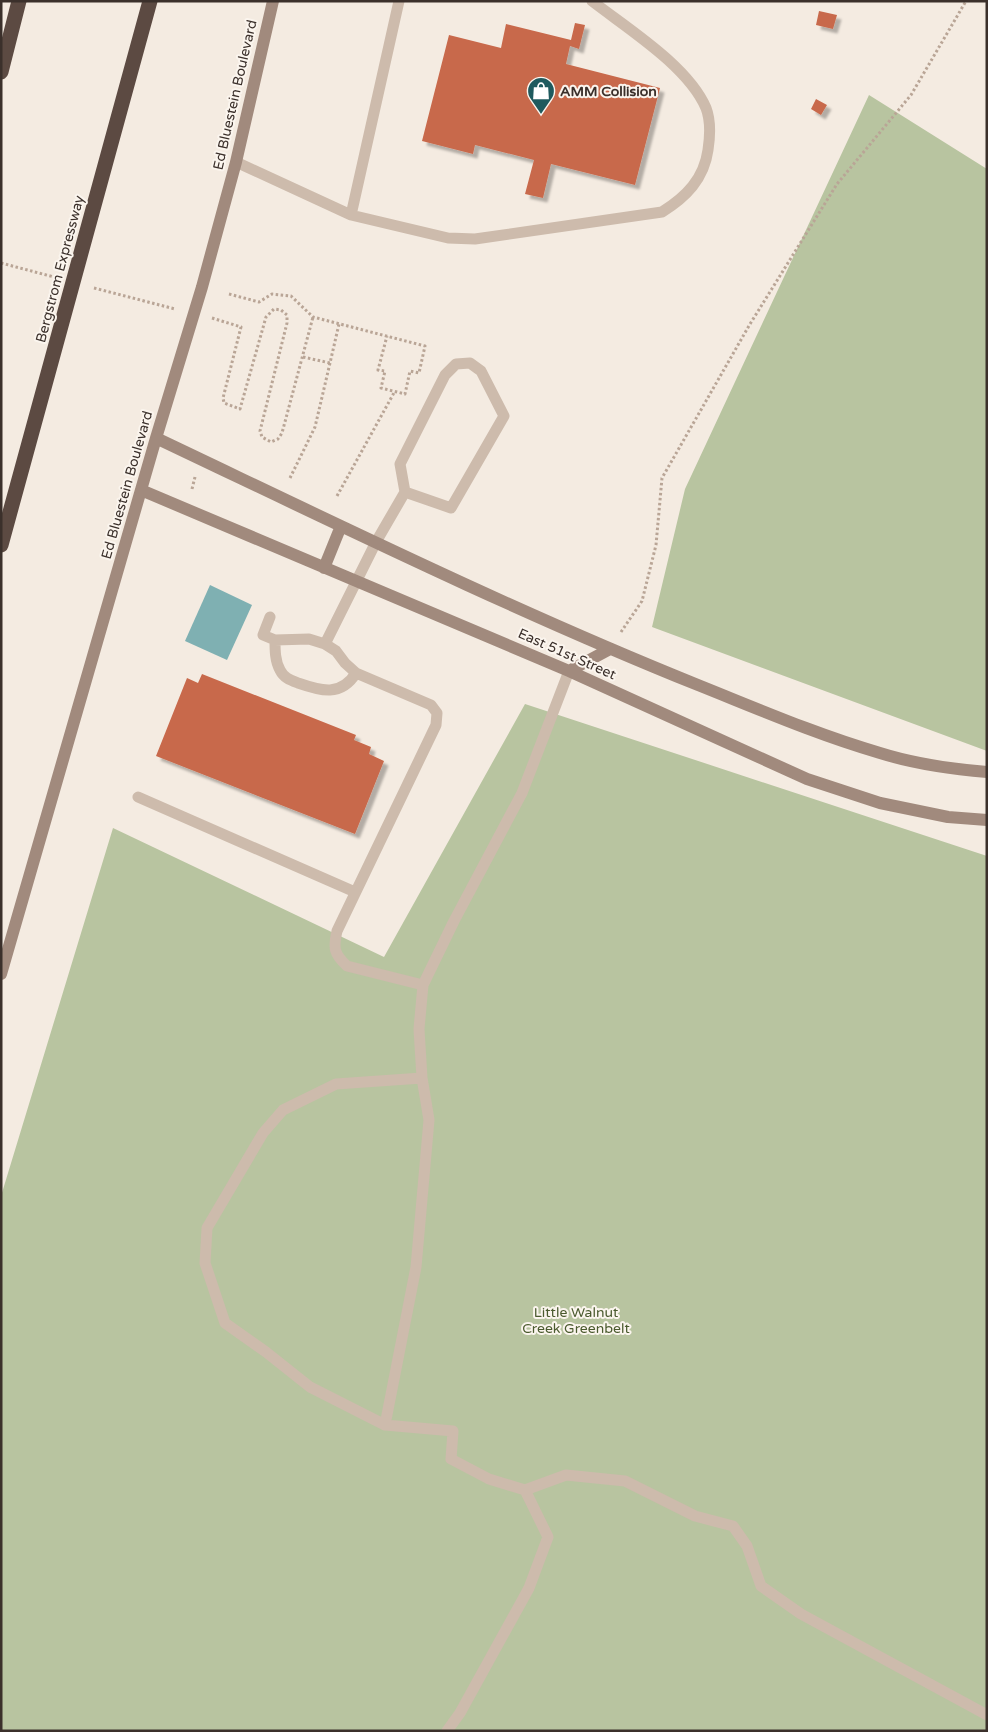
<svg xmlns="http://www.w3.org/2000/svg" width="988" height="1732" font-family="'Varela Round',sans-serif">
	<style>
		.green { fill: #b8c4a0 }
		.water { fill: #7fb0b2 }
		.building { fill: #c8694b; filter: url(#shadow) }
		.lines { fill: none; stroke-linecap: round; stroke-linejoin: round }
		.path { stroke: #b9a596; stroke-width: 3; stroke-dasharray: 2.5 2.5; stroke-linecap: butt }
		.lane { stroke: #cdbbac; stroke-width: 11 }
		.secondary { stroke: #a18a7d; stroke-width: 12 }
		.highway { stroke: #5c4a42; stroke-width: 15 }
		.labels { text-anchor: middle; dominant-baseline: central; stroke-width: 4; stroke-linejoin: round; paint-order: stroke }
		.poi-label { font-size: 14px; font-weight: bold; fill: #3b302b; stroke: #fbf5ee; text-anchor: start }
		.street-label { font-size: 14px; fill: #3b302b; stroke: #fbf5ee }
		.park-label { font-size: 14px; fill: #4a5a2e; stroke: #fbf5ee }
	</style>
	<defs>
		<filter id="shadow"><feDropShadow dx="4.5" dy="4.5" stdDeviation="1" flood-color="#0004"/></filter>
	</defs>
	<rect width="100%" height="100%" fill="#f4ebe1"/>
	<path class="green" d="M869,95L987,169V751L652,627L685,489Z
		M525,704L987,856V1731H1V1196L113,828L384,957Z"/>
	<path class="water" d="M210,585L252,605L227,660L185,641Z"/>
	<path class="building" d="M819,11L837,15L833,29L816,25Z
		M575,23L585,25L579,49L570,46L566,64L660,88L635,185L551,164L543,198L525,194L534,160L475,145L473,154L422,141L449,35L501,48L506,24L571,40Z
		M816,99L827,105L821,115L811,109Z
		M202,674L356,735L354,740L371,747L369,754L384,761L355,834L156,756L187,678L198,683Z"/>
	<g class="lines">
		<path class="path" d="M1,263L54,277
			M94,288L175,309
			M229,294L259,302L272,294L291,296L313,317L425,346L419,373L410,371L405,394L381,388L385,371L378,370L387,336
			M212,318L241,327L223,398L224,403L240,409L266,317L274,309L281,310L287,315V323L260,431L262,437L271,442L278,439L282,433L313,317
			M303,357L330,363L339,324
			M290,478L315,427L330,363
			M192,489L195,477
			M337,496L395,391
			M621,632L642,601L656,545L662,478L750,324L837,184L911,95L966,1"/>
		<path class="lane" d="M236,162L351,215L448,238L475,239L662,212C686,197 704,179 708,150C710,137 711,121 706,108C688,66 628,29 592,1
			M351,215L399,1
			M270,617L263,635L275,640L309,639L325,644L336,651L345,663L356,673L431,705L437,713L436,725L337,931C333,948 334,954 347,966L423,985
			M275,640C275,650 275,661 280,670C284,678 290,680 298,683C321,691 341,697 356,673
			M325,644L376,542L405,492L400,464L445,375L456,364L470,363L481,371L504,416L451,508L405,492
			M138,797L355,892
			M385,1425L310,1387L266,1352L225,1323L205,1263L207,1228L263,1133L283,1110L336,1084L422,1078
			M525,1490L566,1475L625,1481L695,1516L733,1526L747,1546L761,1586L801,1614L987,1715
			M447,1731L460,1713L529,1588L548,1537L525,1490L489,1479L451,1459L453,1431L385,1425L416,1267L429,1120L422,1078L419,1029L423,985L454,921L522,793L569,671"/>
		<path class="secondary" d="M156,438C335,523 514,611 698,685C758,709 818,735 880,753C915,764 951,769 987,772
			M141,490L569,671L807,779L880,803L948,817L987,820
			M324,568L341,526
			M569,671L610,649
			M1,974L156,438L202,287L236,162L273,1"/>
		<path class="highway" d="M1,72L19,1
			M1,545L150,1"/>
	</g>
	<defs>
		<symbol id="shop-pin" viewBox="-11 -11 22 30"><path d="M0 17L-7.5 6A9.5 9.5 0 1 1 7.5 6Z" fill="#1f5a5e" stroke="#fbf5ee"/><path d="M-5-2.5h2.3a2.7 3.5 0 0 1 5.4 0H5L5.5 6h-11ZM-1.5-2.5h3a1.5 2.3 0 0 0-3 0Z" fill="#fff"/></symbol>
	</defs>
	<g fill-rule="evenodd">
		<use href="#shop-pin" x="525" y="75" width="32" height="43"/>
	</g>
	<g class="labels">
		<g class="poi-label">
			<text x="560" y="91">AMM Collision</text>
		</g>
		<g class="street-label">
			<text transform="translate(235 95) rotate(-77)">Ed Bluestein Boulevard</text>
			<text transform="translate(60 269) rotate(-75)">Bergstrom Expressway</text>
			<text transform="translate(127 485) rotate(-74)">Ed Bluestein Boulevard</text>
			<text transform="translate(567 654) rotate(24)">East 51st Street</text>
		</g>
		<g class="park-label">
			<text x="576" y="1312">Little Walnut<tspan x="576" dy="16">Creek Greenbelt</tspan></text>
		</g>
	</g>
	<rect width="988" height="1732" fill="none" stroke="#3b302b" stroke-width="5"/>
</svg>
